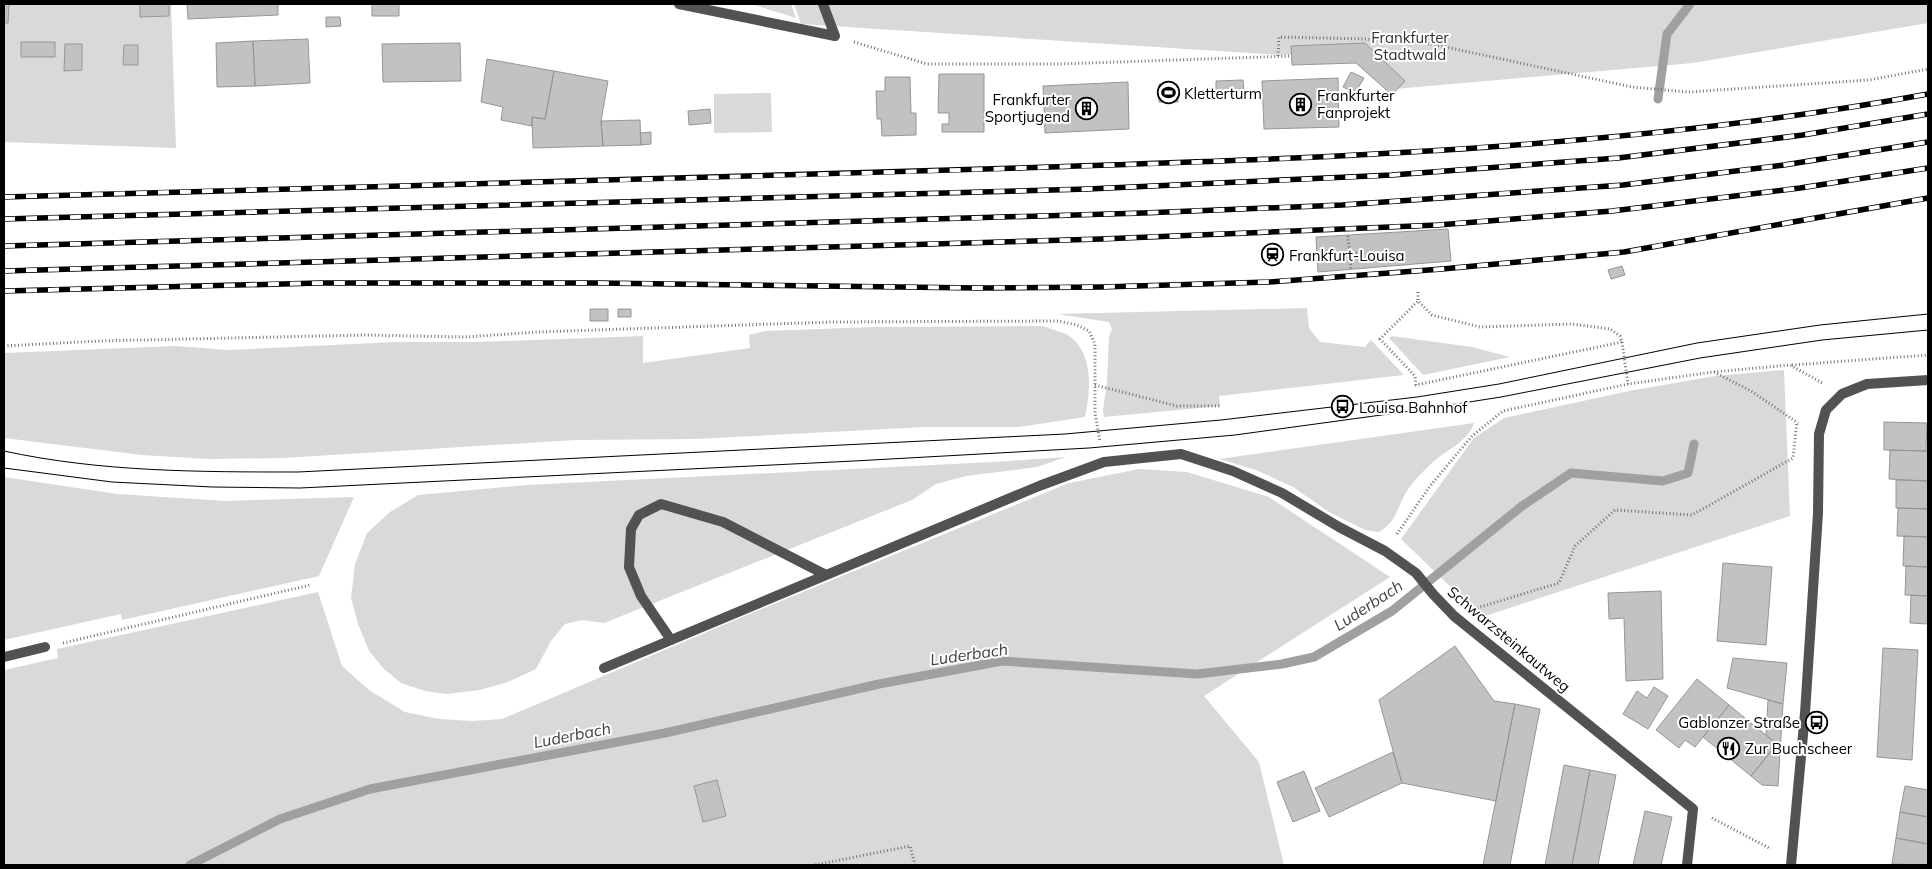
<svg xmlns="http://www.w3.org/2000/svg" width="1932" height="869" font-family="Mulish,sans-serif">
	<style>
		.green { fill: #d9d9d9 }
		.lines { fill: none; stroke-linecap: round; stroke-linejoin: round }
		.stream { stroke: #a0a0a0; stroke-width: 9 }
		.building { fill: #c2c2c2; stroke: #969696 }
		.path { stroke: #747474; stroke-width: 3; stroke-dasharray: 1 2.5; stroke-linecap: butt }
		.lane { stroke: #525252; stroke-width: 10 }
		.street { stroke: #525252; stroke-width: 10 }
		.tram { stroke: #000; stroke-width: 1 }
		.rail-casing { stroke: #000; stroke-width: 5.5 }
		.rail { stroke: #fff; stroke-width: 4; stroke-dasharray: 11; stroke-linecap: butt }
		.labels { text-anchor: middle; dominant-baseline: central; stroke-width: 4; stroke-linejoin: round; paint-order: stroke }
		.park-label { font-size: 15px; fill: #303030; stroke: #fff }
		.poi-label { font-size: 15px; fill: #000; stroke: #fff; text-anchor: start }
		.street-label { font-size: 15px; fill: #000; stroke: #fff }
		.water-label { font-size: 16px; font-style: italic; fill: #414141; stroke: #fff }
	</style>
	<rect width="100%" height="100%" fill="#fff"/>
	<path class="green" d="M4,4H171L176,148L4,142Z
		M751,4H791L796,18Z
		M794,4H1928V23L1693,63L1395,89L1354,52L1281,55L801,24Z
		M771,93L772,132L714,133V94Z
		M1307,308L1309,328L1320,342L1365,347L1371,340L1404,375L1219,396L1220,406L1104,417L1103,410L1107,382L1109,337L1112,329L1109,322L1057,314Z
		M1043,326C1050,329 1059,331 1066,334C1094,350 1091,390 1085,417L1019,427H925L695,439L575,440L283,458L208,459L142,455L4,438V353L176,346L229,350L395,342H477L643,336V363L750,348L749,335L765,331L873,327Z
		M1392,336L1472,347L1510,357L1423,375L1389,338Z
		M1784,370L1790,516L1482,617L1401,539L1474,438L1504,418L1629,391L1715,376Z
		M1474,423C1468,443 1444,450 1430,465C1422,472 1413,482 1407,491C1396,509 1398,520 1379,532L1365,530L1329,512L1293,487L1256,470L1219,459Z
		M1066,457L1037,467L966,476L936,484L912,500L604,623L582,620L565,624L551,641L536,669L508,682L480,690L446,694L425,691L401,683L384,669L369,651L358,624L351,598L355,564L367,533L390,512L418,495L527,485L993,462Z
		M1139,469L1187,472L1269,497L1390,577L1204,696L1259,762L1284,865H4V670L58,658L57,649L318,592L342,666L369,690L405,712L439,719L472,721L502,719L754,612L1069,483Z
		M4,477L117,494L225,501L354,497L319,576L122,620L121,614L4,640Z"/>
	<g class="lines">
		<path class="stream" d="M1658,99L1667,34L1690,4
			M190,865L280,819L370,789L665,733L879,684L1002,661L1197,674L1282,664L1314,657L1392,611L1522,506L1571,473L1663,481L1688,473L1694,444"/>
	</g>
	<path class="building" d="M4,4H9L8,23H4Z
		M140,4H169V16L140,17Z
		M187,4H278V15L188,19Z
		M372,4H399V16H372Z
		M326,17H340L341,26L326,27Z
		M308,39L310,83L255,86L253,41Z
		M253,41L255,86L217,87L216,43Z
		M21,42H55V57H21Z
		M460,43L461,81L383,82L382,44Z
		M1365,43L1405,81L1392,95L1356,63L1292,65L1291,46Z
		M65,44H82V70L64,71Z
		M124,45H138V65H123Z
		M487,59L554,71L545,119L532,117V126L501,120L503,107L481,102Z
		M554,71L608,81L601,121L603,146L533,148L532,117L545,119Z
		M1351,72L1364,78L1355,93L1343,87Z
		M939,74H984V132H942V124H949V113H938Z
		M885,77H910L911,113H916V135L882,136L881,119H877L876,91H885Z
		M1338,78L1339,127L1264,129L1262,81Z
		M1243,80L1244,91H1216V81Z
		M1128,82L1129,129L1045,133L1043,86Z
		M1159,84H1177L1178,102H1159Z
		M710,109L711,123L689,125L688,111Z
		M640,120L641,145L603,146L601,121Z
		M651,132V144L641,145L640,133Z
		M1448,229L1451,261L1318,272L1316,237Z
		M1622,266L1625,275L1611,279L1608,270Z
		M590,309H608V321H590Z
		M618,309H631V317H618Z
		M1884,422L1927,423L1926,451L1884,450Z
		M1890,450L1928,451V481L1889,479Z
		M1896,480L1928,481V509L1896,508Z
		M1898,508L1928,509V537L1897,536Z
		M1904,536L1928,537V567L1903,566Z
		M1723,563L1772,567L1766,645L1717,641Z
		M1906,566L1928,567V596L1905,595Z
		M1661,591L1663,679L1626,681L1624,618L1609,619L1608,593Z
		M1911,595L1928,596V624L1910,623Z
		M1455,646L1494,701L1515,704L1496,801L1402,783L1379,700Z
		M1883,648L1918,650L1912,760L1877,757Z
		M1733,658L1787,663L1783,704L1727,688Z
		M1697,679L1729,705L1695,747L1685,740L1679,748L1656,730Z
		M1654,687L1668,696L1648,729L1623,714L1637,691L1647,698Z
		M1768,700L1783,704L1778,786L1762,785L1751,776L1777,744L1766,735Z
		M1515,704L1540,709L1510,865H1483Z
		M1729,705L1777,744L1751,776L1703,737Z
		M1393,752L1402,783L1329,817L1315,788Z
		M1564,765L1590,770L1572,865H1545Z
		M1590,770L1616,775L1598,865H1572Z
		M1304,771L1320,811L1293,822L1277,782Z
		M717,780L726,816L703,822L694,786Z
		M1905,786L1928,790V817L1900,812Z
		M1645,811L1672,817L1661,865H1633Z
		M1900,812L1928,817V844L1896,838Z
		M1896,838L1928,844V865L1892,864Z"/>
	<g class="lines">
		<path class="path" d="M854,42L927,64H1060L1291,56
			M1278,56L1279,37L1365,39L1432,44L1632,87L1688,92L1869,80L1928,69
			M1348,236L1351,270
			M1349,254L1359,253
			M1418,292V301L1432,315L1480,327L1572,324L1610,329L1620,336L1622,342L1416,385L1415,376L1380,339L1418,301
			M1622,342L1628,384
			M4,346L99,341L365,335L467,337L538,332L831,322L1058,321L1077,325L1089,331L1095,344V413L1100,442
			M1792,365L1928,355
			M1714,372L1751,391L1798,423
			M1095,385L1177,406H1220
			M1397,534L1430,486L1472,436L1503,411L1628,384L1713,372L1790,365L1824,384
			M1477,608L1559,583L1575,546L1615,510L1692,515L1793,458L1797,422
			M63,643L310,585
			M1712,818L1771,849
			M815,865L910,846L915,865"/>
		<path class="lane" d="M679,4L835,36
			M823,4L835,36
			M671,640L641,596L629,567L631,529L639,515L661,504L723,522L826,575
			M4,657L45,647
			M604,668L1039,486L1104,462L1181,454L1233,471L1282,493L1339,527L1385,551L1416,573L1433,594L1454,616L1693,809L1687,865"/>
		<path class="street" d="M1791,865L1805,713L1818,513L1819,434L1826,410L1842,394L1867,384L1928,380"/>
		<path class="tram" d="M4,451C100,472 200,472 298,472L1065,434L1221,420L1417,397L1499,384L1697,343L1820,325L1928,314
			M4,468L112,482L212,487L300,488L854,461L1089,448L1235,435L1418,410L1501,397L1700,358L1822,340L1928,330"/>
		<defs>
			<path id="rail" d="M4,197C343,187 682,179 1021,168C1325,158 1629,149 1928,94
				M4,219L1088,189L1392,175L1618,158L1803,135L1928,114
				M4,246L1143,213L1342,205L1623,185L1784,165L1928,142
				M4,271L1101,239L1438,225L1612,211L1800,188L1928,168
				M4,291L320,283H598L978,288L1102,287L1269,282L1442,269L1624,252L1928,198"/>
		</defs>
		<use href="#rail" class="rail-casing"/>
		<use href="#rail" class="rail"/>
	</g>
	<defs>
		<symbol id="stadium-ring" viewBox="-11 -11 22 22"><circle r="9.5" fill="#fff" stroke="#000" stroke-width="1.5"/><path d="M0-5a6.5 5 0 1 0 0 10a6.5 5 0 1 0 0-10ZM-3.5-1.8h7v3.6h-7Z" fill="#000"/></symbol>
		<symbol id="building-ring" viewBox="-11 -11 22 22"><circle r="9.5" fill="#fff" stroke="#000" stroke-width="1.5"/><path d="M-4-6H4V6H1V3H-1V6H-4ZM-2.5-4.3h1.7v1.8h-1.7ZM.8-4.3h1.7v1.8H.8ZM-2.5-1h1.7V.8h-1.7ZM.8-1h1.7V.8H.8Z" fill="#000"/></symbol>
		<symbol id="station-ring" viewBox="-11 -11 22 22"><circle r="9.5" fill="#fff" stroke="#000" stroke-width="1.5"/><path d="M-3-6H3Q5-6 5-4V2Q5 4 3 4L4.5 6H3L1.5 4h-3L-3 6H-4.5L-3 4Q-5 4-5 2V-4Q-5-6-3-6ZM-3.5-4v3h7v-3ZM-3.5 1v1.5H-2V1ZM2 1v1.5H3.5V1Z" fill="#000"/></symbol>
		<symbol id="bus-ring" viewBox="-11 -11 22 22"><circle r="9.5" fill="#fff" stroke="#000" stroke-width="1.5"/><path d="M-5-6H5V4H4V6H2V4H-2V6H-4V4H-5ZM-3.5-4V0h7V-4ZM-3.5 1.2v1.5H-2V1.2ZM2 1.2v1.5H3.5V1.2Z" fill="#000"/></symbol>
		<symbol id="restaurant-ring" viewBox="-11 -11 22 22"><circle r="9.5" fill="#fff" stroke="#000" stroke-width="1.5"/><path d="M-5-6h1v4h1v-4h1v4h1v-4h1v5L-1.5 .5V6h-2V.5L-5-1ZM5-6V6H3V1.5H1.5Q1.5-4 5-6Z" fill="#000"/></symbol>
	</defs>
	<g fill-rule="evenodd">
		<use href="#stadium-ring" x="1156" y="80" width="25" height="25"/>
		<use href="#building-ring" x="1288" y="92" width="25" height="25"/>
		<use href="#building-ring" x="1074" y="96" width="25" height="25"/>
		<use href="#station-ring" x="1260" y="242" width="25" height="25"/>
		<use href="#bus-ring" x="1330" y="394" width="25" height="25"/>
		<use href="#bus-ring" x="1804" y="710" width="25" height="25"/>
		<use href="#restaurant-ring" x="1716" y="736" width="25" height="25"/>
	</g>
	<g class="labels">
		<g class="park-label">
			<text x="1410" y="37">Frankfurter<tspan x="1410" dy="17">Stadtwald</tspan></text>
		</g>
		<g class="poi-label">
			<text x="1184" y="93">Kletterturm</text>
			<text x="1317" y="95">Frankfurter<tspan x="1317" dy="17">Fanprojekt</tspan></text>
			<text x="1070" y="99" text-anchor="end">Frankfurter<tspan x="1070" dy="17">Sportjugend</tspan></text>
			<text x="1289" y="255">Frankfurt-Louisa</text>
			<text x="1359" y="407">Louisa Bahnhof</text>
			<text x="1800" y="722" text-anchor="end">Gablonzer Straße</text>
			<text x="1745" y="748">Zur Buchscheer</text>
		</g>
		<g class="street-label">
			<text transform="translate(1509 639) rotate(40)">Schwarzsteinkautweg</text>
		</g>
		<g class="water-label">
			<text transform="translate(1368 605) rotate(-33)">Luderbach</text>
			<text transform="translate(969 654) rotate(-8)">Luderbach</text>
			<text transform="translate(572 735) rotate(-11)">Luderbach</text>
		</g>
	</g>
	<rect width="1932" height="869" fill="none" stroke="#000000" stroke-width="10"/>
</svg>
